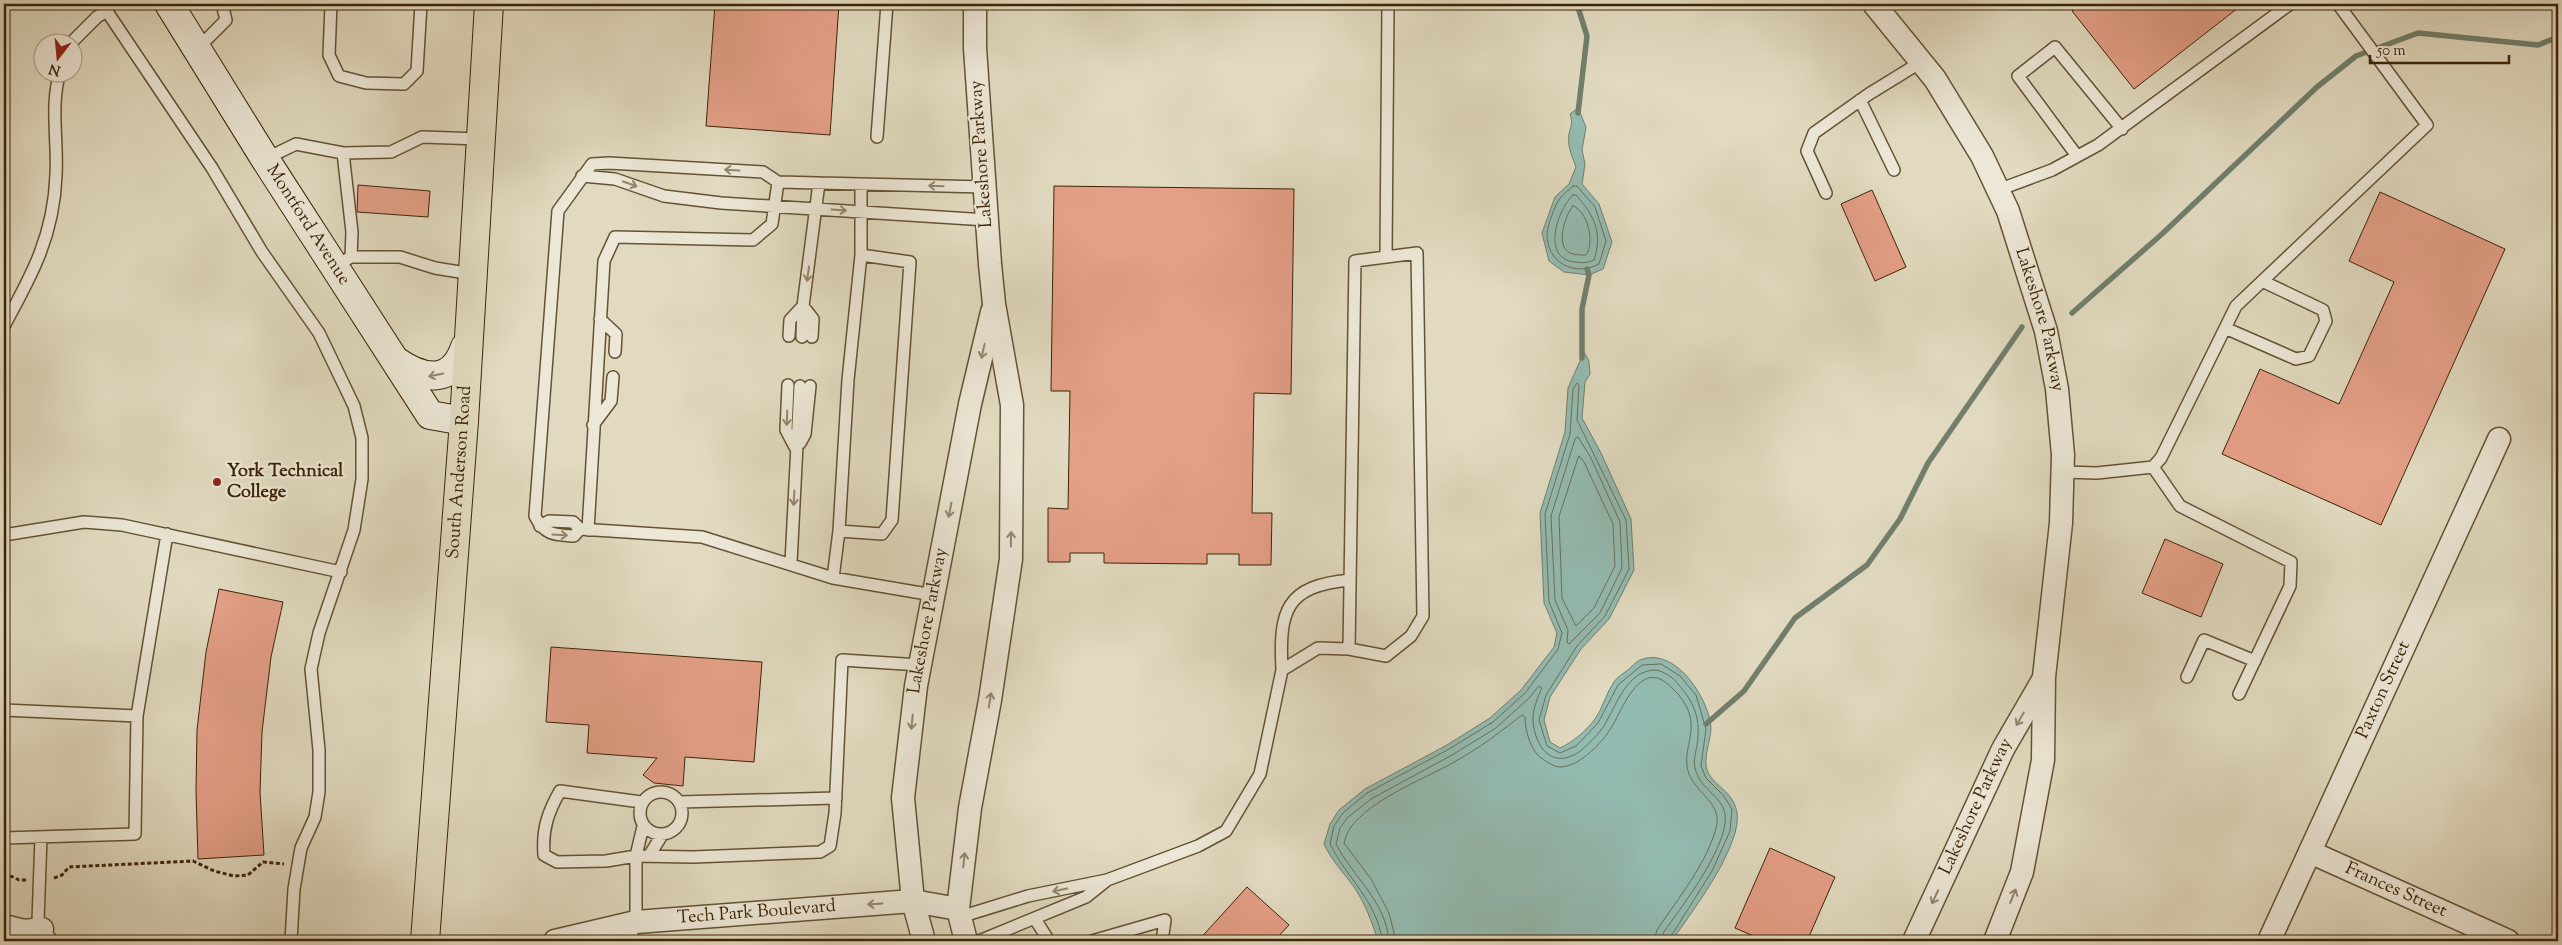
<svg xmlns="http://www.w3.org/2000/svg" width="2562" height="945" font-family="'Sorts Mill Goudy',serif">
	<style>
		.water { fill: #94bbb1; stroke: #717f6c }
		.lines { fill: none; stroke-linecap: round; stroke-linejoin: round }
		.shore { stroke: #68705b; stroke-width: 1 }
		.stream { stroke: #717f6c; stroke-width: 5.5 }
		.building { fill: #e49f87; stroke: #3c2405 }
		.lane-casing { stroke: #655234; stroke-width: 14 }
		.street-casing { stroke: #655234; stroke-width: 25 }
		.secondary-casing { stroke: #3c2405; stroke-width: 30 }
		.primary-casing { stroke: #3c2405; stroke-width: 30 }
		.path { stroke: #3c2405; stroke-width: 3; stroke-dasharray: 4 2.5; stroke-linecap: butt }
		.lane { stroke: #ece7d6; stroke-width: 11 }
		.street { stroke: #ece7d6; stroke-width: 22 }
		.secondary { stroke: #ece7d6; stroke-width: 28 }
		.primary { stroke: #e1dac0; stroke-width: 28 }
		.oneway { stroke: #94866e }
		.poi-dot { fill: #8f2418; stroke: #ece7d6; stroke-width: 2 }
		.labels { text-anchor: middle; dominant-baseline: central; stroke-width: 4.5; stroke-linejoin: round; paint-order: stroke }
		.street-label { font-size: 18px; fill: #3c2405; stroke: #ece7d6 }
		.poi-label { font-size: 18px; font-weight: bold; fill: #3c2405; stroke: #ece7d6; text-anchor: start }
	</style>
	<rect width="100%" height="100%" fill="#e1dac0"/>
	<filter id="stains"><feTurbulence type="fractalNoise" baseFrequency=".004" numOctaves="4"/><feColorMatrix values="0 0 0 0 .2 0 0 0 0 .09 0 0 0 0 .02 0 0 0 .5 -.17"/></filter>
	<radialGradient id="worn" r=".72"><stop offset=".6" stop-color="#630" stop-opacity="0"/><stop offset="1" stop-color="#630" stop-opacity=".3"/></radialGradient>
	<path class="water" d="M1578,108L1586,127L1582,150L1585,164L1582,184L1599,204L1612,242L1603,269L1589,275L1564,272L1549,261L1542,233L1555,197L1569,184L1576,167C1572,156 1567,146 1569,134C1571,125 1573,123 1570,114Z
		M1584,352L1589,361L1590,374L1585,382L1582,418L1601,453L1631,519L1634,570L1609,619L1581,649L1550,697L1544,720L1550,742L1560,748C1573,742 1586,731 1595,719C1603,708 1606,693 1614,682C1617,677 1624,673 1628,670C1631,667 1636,662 1640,660C1675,646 1708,697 1711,727C1711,739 1705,752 1706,765C1708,789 1747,790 1735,833C1723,872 1694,908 1672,941H1378C1372,922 1365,903 1354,887C1343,872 1332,861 1324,844L1330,824L1339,810L1365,789L1447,745L1490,718L1521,690L1554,647L1557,633L1544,603L1540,513L1565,432L1568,388Z"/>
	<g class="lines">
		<path class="shore" d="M1573,186H1577L1595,207L1606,241L1599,264C1575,277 1546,263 1547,233C1548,225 1554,207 1559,200C1562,195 1569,190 1573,186Z
			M1573,195H1576C1594,215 1603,233 1594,260C1587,263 1583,263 1575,262C1541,259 1557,210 1573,195Z
			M1573,206C1588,211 1595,243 1586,255C1581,255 1574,255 1570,253C1555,246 1565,215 1573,206Z
			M1578,437L1591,458L1620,522L1622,568L1600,613L1569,644L1567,642L1568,630L1555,600L1551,516L1575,439Z
			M1579,456L1584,462L1613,524L1615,566L1594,608L1576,626L1562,598L1559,517Z
			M1382,941C1378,902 1346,877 1330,844L1334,826L1343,813L1367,793L1449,749L1493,722L1525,693L1558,649L1562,633L1549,602L1545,514L1570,434L1573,389L1577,383L1579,385L1577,420L1626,520L1629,569L1605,616L1577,646L1546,695L1539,720L1547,746L1560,753L1576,746L1598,723L1618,685L1642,665L1661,664L1680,676L1696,695L1706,729L1701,766L1706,778L1723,795L1732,809L1730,831L1712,871L1668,941
			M1389,941C1386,901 1352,876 1336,844L1340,828L1347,818L1371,799L1452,755L1496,728L1529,698L1539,686L1542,688C1538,696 1532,711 1533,721C1535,747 1552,770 1579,752C1587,746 1600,733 1605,724C1617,704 1627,670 1656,670C1663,671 1674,678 1678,684C1695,703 1701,720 1697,745C1696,752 1693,761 1695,768C1701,795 1732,796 1724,829C1716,862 1683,905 1663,933L1662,941
			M1396,941L1389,913L1371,879L1344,843C1350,806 1426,779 1456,761C1481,747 1500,732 1522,715L1525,717C1525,731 1531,753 1544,760C1549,763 1554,767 1561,767C1580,766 1602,743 1611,728C1620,714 1635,672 1657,678C1665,680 1672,688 1678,694C1706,727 1679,747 1689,774C1697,794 1723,804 1716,828C1706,865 1678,898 1657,930L1654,941"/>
		<path class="stream" d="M1577,4L1587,36L1578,113
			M2072,313L2162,234L2317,87L2356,56L2418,33L2538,45L2558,37
			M1582,358V309L1589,275L1587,269
			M1706,724L1744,691L1795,618L1867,565L1900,519L1928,463L2022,327"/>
	</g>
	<path class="building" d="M715,4H839L830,135L706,126Z
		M2082,4H2243L2134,89L2072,11Z
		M358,185L430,191L428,217L357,212Z
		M1054,186L1294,189L1291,394L1254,393L1252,513H1272L1271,565H1239V554H1207V564L1104,563V553H1070V562H1048V508L1068,509L1070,391H1051Z
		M1872,190L1906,267L1875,281L1841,204Z
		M2380,192L2505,249L2381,525L2222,454L2260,369L2339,404L2394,282L2349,261Z
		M2165,539L2223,564L2201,617L2142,593Z
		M219,589L283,602L271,657L262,732L260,792L264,855L198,859L196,791L197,730L206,652Z
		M551,647L762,662L754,762L685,757L683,786L654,783L643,775L657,758L587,753L589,725L546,722Z
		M1770,848L1835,877L1807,941H1765L1735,928Z
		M1247,887L1289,925L1274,941H1198Z"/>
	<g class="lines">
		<defs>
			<path id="lane" d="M102,4L212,168L262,252L319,333L354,406L362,438V479L354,530L319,633L311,669L319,750V792L315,817L301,848L294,889L291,941
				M331,4L329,55L339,76L366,83L404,84L417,71L421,4
				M72,42L97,17L108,10
				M198,48L226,20L222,4
				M1860,100L1894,170
				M877,137L887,4
				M343,153L391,152L422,137L480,139
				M2077,156L2018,76L2055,47L2122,129
				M265,159L296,144L343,153L352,232L351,257
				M582,176L615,179L664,196L721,203L987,220
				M1998,190L2052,170L2098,145L2290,4
				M1826,193L1807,151L1814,133L1869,94L1921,62
				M861,255L910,262L892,520L882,534L839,531L848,380L861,255V184
				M1386,257L1388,4
				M344,261L351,257H400L435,268L472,274
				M600,319L616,334L615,352
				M4,326C32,275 54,235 56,175C58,141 50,105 60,72
				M2225,328L2296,359L2309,356L2326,321L2323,310L2262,281
				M789,336L790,320L803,306
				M802,337L803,306
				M812,337L813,319L803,306L819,183
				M788,385L786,430L796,449
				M593,425L611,401L613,377
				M800,443L805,434L810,386
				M2153,467L2180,506L2291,562L2290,586L2239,694
				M2062,472L2097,473L2153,467L2161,458L2236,306L2427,125L2338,4
				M540,526L549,521L573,522L580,529L702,537L833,578L933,595
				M580,529L574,536C555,535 544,535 535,516L558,211L592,164L609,163L763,172L778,182L985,187
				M588,530L604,261L615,237L753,240L772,224L778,182
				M4,535L84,522L122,525L341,572
				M791,563L800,386
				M833,578L839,531
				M1282,670C1279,611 1285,586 1350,580
				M2187,677L2204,640L2255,661
				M4,710L137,716
				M640 813a21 21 0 1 1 42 0a21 21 0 1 1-42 0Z
				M641,802L560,791C548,812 542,829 544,855L557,862L606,861L636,856L643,826
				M679,802L836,798
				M41,837L38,921L42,929L53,941
				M4,838L135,834L137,716L167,534
				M649,856L662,835
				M960,917L1028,896L1107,880L1198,846L1226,831L1260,774L1282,670L1318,648L1349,649L1355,261L1417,253L1423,616L1411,636L1386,656L1349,649
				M1035,919L1049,941
				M630,922L633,941
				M636,922V856L693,857L820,852L830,846L835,813L842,660L920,665
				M979,941L1086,897L1106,881
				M1092,941L1165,920L1162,941"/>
			<g id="street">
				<path id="s1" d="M1874,4L1935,79L1982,156L2008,211L2046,331L2057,389L2063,455L2061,523L2044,677L2043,760L2022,872L1995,941"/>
				<path id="s2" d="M2310,852L2508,941"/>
				<path d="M4,926L24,931L42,929"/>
				<path id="s3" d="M555,941L636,922L913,901L958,909"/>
				<path id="s4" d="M924,941L913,901L903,798L916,686L970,404L992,312"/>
				<path d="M966,941L958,909L970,808L990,700L1011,559L1012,405L994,304L990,264L975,48V4"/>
				<path id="s5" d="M1914,941L2003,749L2043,680"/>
				<path id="s6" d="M2269,941L2499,439"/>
			</g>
			<g id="secondary">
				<path id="s7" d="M169,4L265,159L430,415L464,421"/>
				<path d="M396,361C424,380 452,385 465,347H468"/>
			</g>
			<g id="primary">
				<path id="s8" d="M425,941L464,421L489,4"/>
			</g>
		</defs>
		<use href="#lane" class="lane-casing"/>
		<use href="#street" class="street-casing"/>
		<use href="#secondary" class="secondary-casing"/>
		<use href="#primary" class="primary-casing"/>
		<path class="path" d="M4,873L19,880H26
			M54,878L62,875L69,867L193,861L214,871L234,876L248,875L263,862L284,864"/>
		<use href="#lane" class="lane"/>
		<use href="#street" class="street"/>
		<use href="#secondary" class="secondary"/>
		<use href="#primary" class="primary"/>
	</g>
	<defs><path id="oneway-shaft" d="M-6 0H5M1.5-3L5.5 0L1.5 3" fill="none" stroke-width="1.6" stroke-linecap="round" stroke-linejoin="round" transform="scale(1.25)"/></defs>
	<g class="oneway">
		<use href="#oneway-shaft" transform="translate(732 170) rotate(-177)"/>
		<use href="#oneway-shaft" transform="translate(630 184) rotate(19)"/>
		<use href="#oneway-shaft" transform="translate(936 186) rotate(-178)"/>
		<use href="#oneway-shaft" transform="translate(839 210) rotate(4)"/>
		<use href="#oneway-shaft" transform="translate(808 274) rotate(98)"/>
		<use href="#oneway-shaft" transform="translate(983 351) rotate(103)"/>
		<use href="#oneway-shaft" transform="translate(436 375) rotate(168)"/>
		<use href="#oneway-shaft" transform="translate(787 418) rotate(92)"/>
		<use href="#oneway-shaft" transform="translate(794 498) rotate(93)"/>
		<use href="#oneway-shaft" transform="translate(950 510) rotate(101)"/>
		<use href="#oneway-shaft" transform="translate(560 535) rotate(3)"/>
		<use href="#oneway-shaft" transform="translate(1011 539) rotate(-89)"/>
		<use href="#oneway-shaft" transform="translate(990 700) rotate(-81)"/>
		<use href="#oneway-shaft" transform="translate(2020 719) rotate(120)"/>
		<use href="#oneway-shaft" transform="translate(912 722) rotate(96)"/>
		<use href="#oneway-shaft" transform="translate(964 860) rotate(-84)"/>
		<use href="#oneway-shaft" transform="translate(1060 890) rotate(168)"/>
		<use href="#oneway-shaft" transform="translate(2013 896) rotate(-68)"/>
		<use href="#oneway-shaft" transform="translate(1935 897) rotate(115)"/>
		<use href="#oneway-shaft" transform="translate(875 904) rotate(176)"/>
	</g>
	<circle class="poi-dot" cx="217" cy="482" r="5"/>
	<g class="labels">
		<g class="street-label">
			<text transform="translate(982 154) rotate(-94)">Lakeshore Parkway</text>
			<text stroke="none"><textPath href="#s7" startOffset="261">Montford Avenue</textPath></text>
			<text stroke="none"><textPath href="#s1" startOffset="361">Lakeshore Parkway</textPath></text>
			<text stroke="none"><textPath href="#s8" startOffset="470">South Anderson Road</textPath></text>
			<text stroke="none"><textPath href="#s4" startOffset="324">Lakeshore Parkway</textPath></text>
			<text stroke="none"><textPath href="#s6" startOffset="276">Paxton Street</textPath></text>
			<text stroke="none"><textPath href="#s5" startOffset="148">Lakeshore Parkway</textPath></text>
			<text stroke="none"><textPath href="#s2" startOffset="94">Frances Street</textPath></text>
			<text stroke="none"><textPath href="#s3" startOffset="204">Tech Park Boulevard</textPath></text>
		</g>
		<g class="poi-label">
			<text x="227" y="472">York Technical<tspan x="227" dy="21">College</tspan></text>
		</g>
	</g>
	<rect width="2562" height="945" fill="none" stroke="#e1dac0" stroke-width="20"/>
	<rect x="5" y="5" width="2552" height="935" fill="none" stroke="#3c2405" stroke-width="2.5"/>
	<rect x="10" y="10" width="2542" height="925" fill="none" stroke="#3c2405"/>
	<g transform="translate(58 58) rotate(196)"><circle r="24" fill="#ece7d6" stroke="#a69982"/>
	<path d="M0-4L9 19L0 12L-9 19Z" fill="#8f2418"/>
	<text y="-8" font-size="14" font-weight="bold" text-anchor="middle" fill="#3c2405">N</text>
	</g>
	<path d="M2370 55v8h139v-8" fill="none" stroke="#3c2405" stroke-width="2.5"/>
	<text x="2377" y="55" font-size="15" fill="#3c2405" stroke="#ece7d6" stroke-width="4" paint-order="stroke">50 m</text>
	<rect width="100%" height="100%" filter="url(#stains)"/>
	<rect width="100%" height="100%" fill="url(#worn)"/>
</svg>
